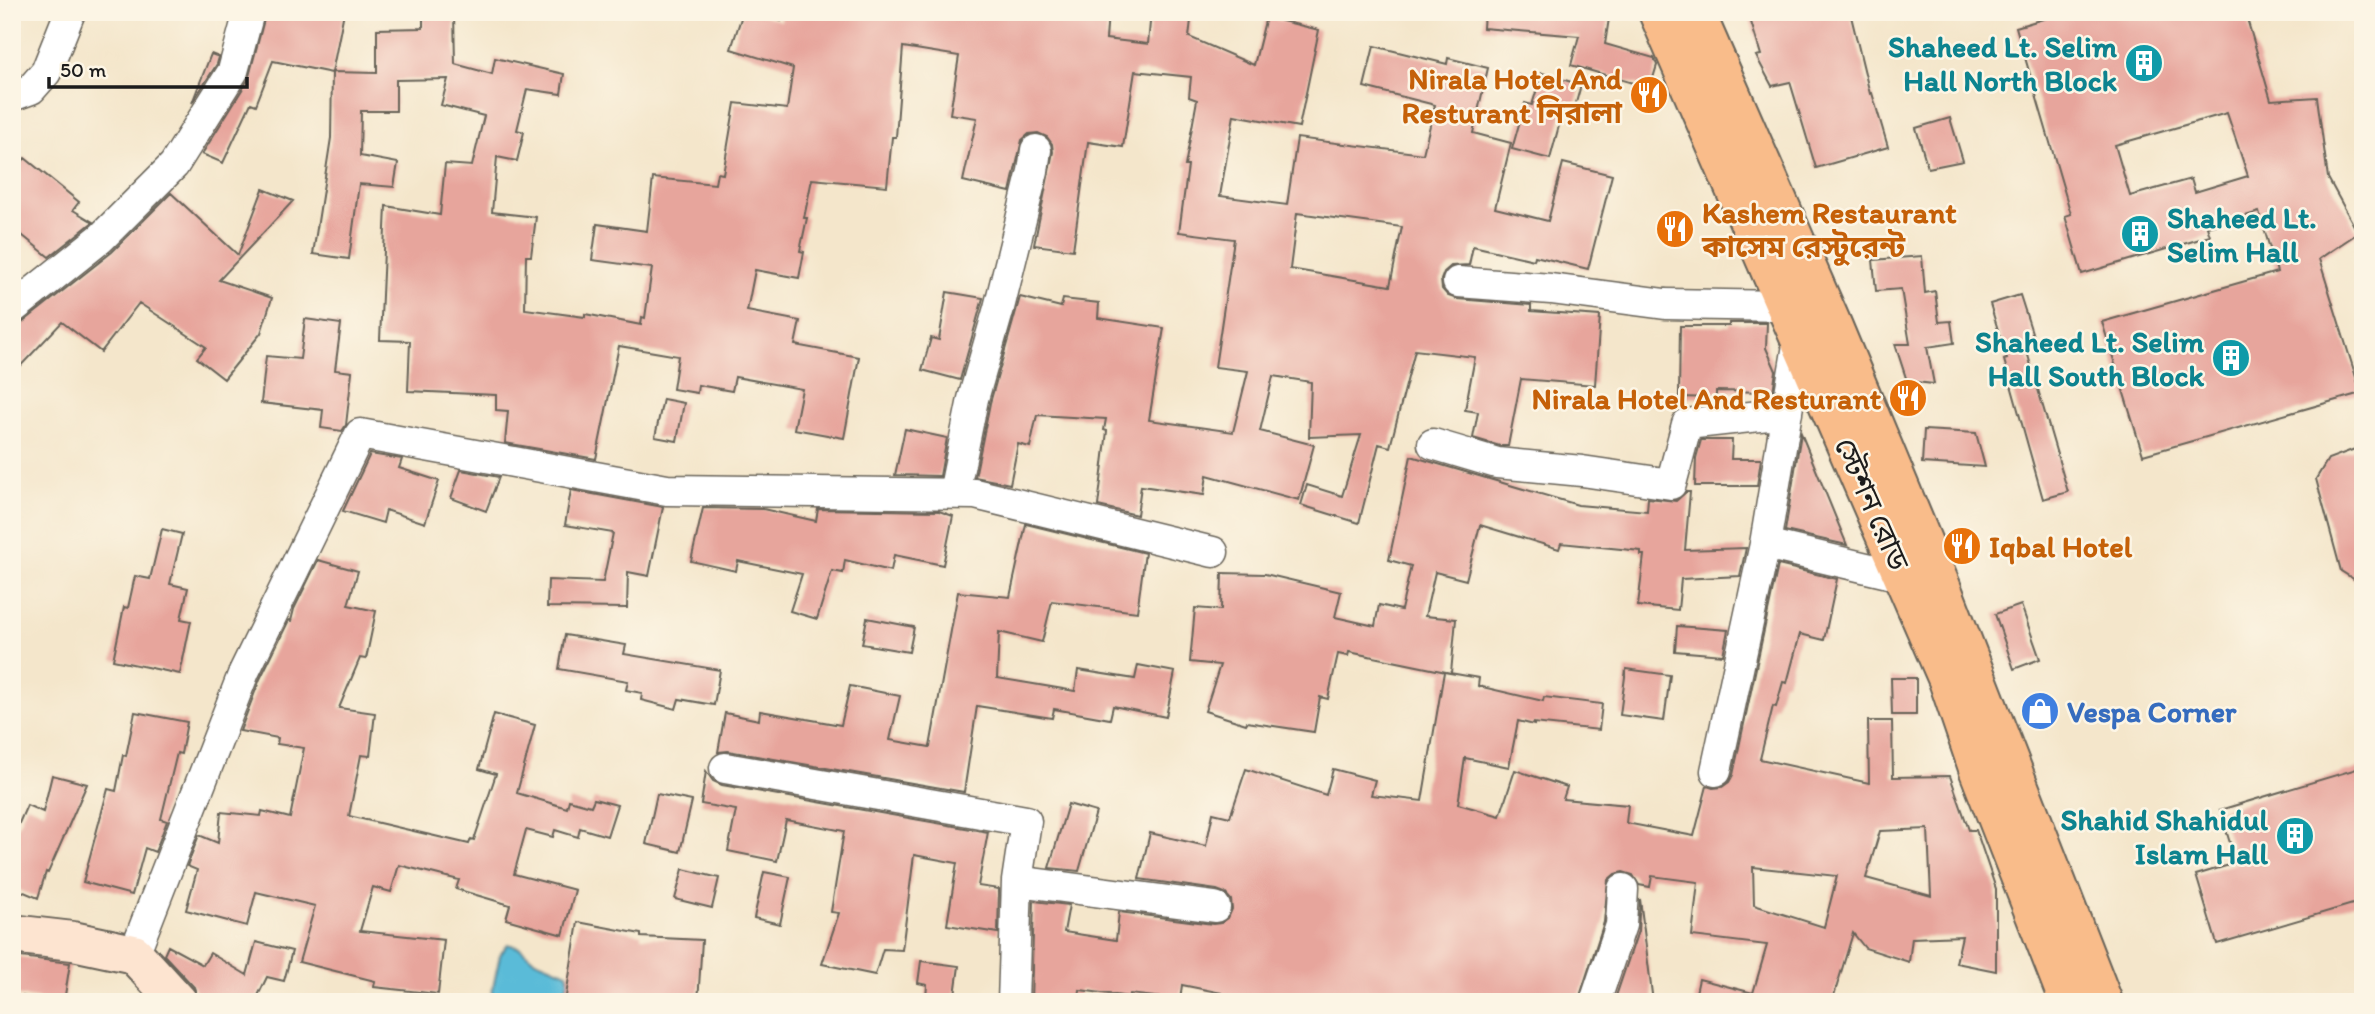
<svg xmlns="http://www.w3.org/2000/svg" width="2375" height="1014" font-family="Itim,'Noto Sans Bengali',sans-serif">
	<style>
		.water { fill: #5abbd8; stroke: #3b6c7a; stroke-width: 2 }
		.building { fill: #e7a59c; fill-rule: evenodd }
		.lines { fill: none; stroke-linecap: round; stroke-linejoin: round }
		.street-casing { stroke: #686359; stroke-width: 33 }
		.secondary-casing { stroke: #686359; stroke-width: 42 }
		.primary-casing { stroke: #686359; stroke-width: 42 }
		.street { stroke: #fff; stroke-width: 30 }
		.secondary { stroke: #fde4d0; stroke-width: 38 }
		.primary { stroke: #f9bc8a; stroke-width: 38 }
		.labels { text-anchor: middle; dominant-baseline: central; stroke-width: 5; stroke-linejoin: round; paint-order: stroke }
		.culture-label { font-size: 30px; font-weight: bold; fill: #0d838f; stroke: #fcf5e5; text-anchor: end }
		.food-label { font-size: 30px; font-weight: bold; fill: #c56008; stroke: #fcf5e5; text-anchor: end }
		.street-label { font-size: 30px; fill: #1c1c1c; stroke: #fcf5e5 }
		.shop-label { font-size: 30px; font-weight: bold; fill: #366cbe; stroke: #fcf5e5; text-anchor: start }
	</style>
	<rect width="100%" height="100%" fill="#fcf5e5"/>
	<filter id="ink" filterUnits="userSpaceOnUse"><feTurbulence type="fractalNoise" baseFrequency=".0143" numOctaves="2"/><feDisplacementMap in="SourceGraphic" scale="14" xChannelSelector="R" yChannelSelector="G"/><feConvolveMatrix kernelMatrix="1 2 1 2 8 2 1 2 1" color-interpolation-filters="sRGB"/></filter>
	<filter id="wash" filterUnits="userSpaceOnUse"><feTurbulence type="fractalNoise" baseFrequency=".00686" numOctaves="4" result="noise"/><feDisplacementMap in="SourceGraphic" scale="28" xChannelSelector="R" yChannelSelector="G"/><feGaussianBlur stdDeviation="1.57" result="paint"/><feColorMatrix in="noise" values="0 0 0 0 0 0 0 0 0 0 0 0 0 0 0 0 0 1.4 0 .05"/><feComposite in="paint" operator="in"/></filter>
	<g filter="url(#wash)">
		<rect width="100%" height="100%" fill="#f4e6cb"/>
		<path class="water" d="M508,944L520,948L533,959L567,973L569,981L558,1002H490L500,955Z"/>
		<g id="blocks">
			<path class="building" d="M266,12H344L332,73L273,61L256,105L251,103L223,163L202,154L248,80Z
				M423,12H454L455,64L492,74L495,58L564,74L561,94L527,89L517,130L524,132L517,161L497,157L492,212L536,217L531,256H526L525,309L585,317V314L641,325L642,317L645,318L652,268L592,260L597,224L647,231L653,178L715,184L717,173L723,174L735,103L787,109L793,68L731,49L743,12H754L781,21L782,12H862L918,16L919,12L947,16V12H1108L1106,39L1148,44L1151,12H1192L1189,37L1254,65L1266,17L1319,30L1299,127L1234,115L1220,196L1287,205L1297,138L1423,154L1435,105L1364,87L1374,46L1447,64L1448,58L1488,68L1473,133L1511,143L1495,208L1548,221L1563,163L1612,175L1588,269L1535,256L1534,260L1473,246L1469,265L1451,266L1444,272L1441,280L1442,289L1448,296L1457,299L1531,305V311L1600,316L1595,385L1521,379L1508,446H1500L1473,438L1478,412L1465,410L1475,357L1415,350L1390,447L1379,444L1359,523L1301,505L1307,485L1342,496L1361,435L1309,437L1311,382L1273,376L1260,431L1314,445L1299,500L1207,475L1204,495L1141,486L1137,515L1098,506L1107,431L1104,430L1106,419L1037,415L1030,447L1018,444L1010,484L975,477L990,403L1020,297L1061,307L1063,299L1099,303L1098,318L1164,328L1149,420L1233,432L1248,371L1215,367L1234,239L1179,232L1188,166H1185L1197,100L1189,97L1191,77L1135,71L1123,147L1088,142L1073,250L1034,245L1053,152L1052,144L1047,137L1038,133L1029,134L1022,140L1010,192L963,181L977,118L950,114L959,56L903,47L896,137H892L887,186L812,179L804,218H807L800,251L804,252L799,278L755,270L747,311L800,321L795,345L859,357L844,438L794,429L802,389L735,377L732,391L698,385L697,393L673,389L678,356L619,346L596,459L505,443L508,411L496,410V395L408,391L410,341L380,340L386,206L440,215L445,164L472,166L484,116L441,105L448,79L396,80V111H361L360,156L398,163L394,187L359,184L349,259L313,254L331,138L332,72L377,73V29L423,28ZM1297,213L1402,227L1390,286L1290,269Z
				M1484,12H1610L1605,44L1654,58L1657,65L1650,88L1571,65L1579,36L1483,28Z
				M1748,12H1850L1870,94L1872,93L1888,147L1816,168L1790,82L1772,86L1756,56L1761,55Z
				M2067,12H2245L2271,100L2317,97L2328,178L2358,233L2319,259L2361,393L2143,455L2102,322L2277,272L2259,212L2207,227L2210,236L2082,274L2065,216L2071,214L2016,27ZM2227,113L2248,176L2195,192L2191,179L2130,196L2115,145Z
				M211,54L219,57L217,64L192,103Z
				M1542,73L1581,85L1574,110L1564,107L1550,159L1512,149L1525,103L1532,105Z
				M1950,118L1963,161L1928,168L1916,128Z
				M25,158L79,202L73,210L93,222L49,257L12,227V174Z
				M263,189L293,201L219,280L272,298L261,333L224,379L197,358L206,347L139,303L101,352L62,322L12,375V335L22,323L112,252L171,193L238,255Z
				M1922,256L1925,293L1935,291L1939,322L1951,321L1954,343L1927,347L1934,384L1907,381L1895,344H1910L1901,289L1876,291L1873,260Z
				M947,292L983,298L960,380L922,370L931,338L939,340Z
				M2020,295L2035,342L2025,345L2068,492L2043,499L2004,360L2007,359L1990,304Z
				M305,319L341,324L335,370L352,372L346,425L342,431L321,428L323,410L261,403L266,356L300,359Z
				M1729,323H1767L1766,348L1776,371L1773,392L1716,391V398L1679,397L1680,326H1729Z
				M663,399L684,403L677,441L655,437Z
				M905,429L947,438L940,476L895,475Z
				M1924,430L1976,433L1985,467L1922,463Z
				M1801,433L1847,545L1785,531Z
				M1701,440H1732L1731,459H1761L1757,486H1695L1696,458Z
				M2363,446V585L2341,571L2316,479L2328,459Z
				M370,454L402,459L399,468L439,481L425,523L386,510L383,523L343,511Z
				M1411,456L1578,505L1647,511L1648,498L1676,501L1686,492H1690L1685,550L1746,548L1740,576L1681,579L1678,610L1638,606L1644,555H1641V551L1561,543L1559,549L1480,525L1466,580L1435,572L1425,616L1456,619L1451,673L1349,652L1348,656L1338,654L1328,699L1320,697L1314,732L1247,722L1246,724L1205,711L1220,665L1190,662L1195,608L1221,610L1222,573L1265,574L1341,592L1335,617L1375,626L1379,605L1401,610L1411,566L1389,560Z
				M461,470L499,477L486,511L451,498Z
				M571,490L663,507L649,576L628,572L627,608L547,607L548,580L603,582L613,533L565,525Z
				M703,508L763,509L816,521L818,509L939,511L953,516L943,565L894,555L891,571L845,560L843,573L832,571L817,619L790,611L802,574L738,561L736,571L691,561Z
				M1026,524L1145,553L1137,612L1052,601L1042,642L999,632L997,678L1075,691L1078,670L1135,679L1138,665L1175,672L1166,717L1113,706L1110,719L1054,709L1052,718L977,706L964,792L728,751L718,752L725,713L759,720L760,711L841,725L850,686L900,696L890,740L930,747L958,592L1010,597Z
				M162,529L182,534L170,584L188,588L181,619L191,621L180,674L113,660L124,607L128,608L135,576L150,579Z
				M318,560L358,571L348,605L376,611L366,659L360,658L339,708L375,713L370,756L361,755L349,816L469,844L471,839L474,840L496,774L479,769L494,714L535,725L517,793L567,808L569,800L591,806L594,799L617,805L607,836L580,828L578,837L555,830L553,837L526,830L514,874L575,890L563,935L506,919L510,905L456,889L459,880L399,865L391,892L373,887L360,931L444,940L438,994L374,987L375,981L299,962L315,906L256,892L247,926L186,910L197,870L187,866L199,835L218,843L221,812L261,816L262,811L290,818L304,748L277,744L278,738L240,731L260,679L289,620L291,621L294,609Z
				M1778,565L1837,579L1824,640L1800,634L1787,683L1783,682L1776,707L1773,706L1760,759L1869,783L1868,721H1892L1893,777L1950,776L1969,830H1976L1996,889V971L1956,963L1962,936L1912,938L1909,962L1865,948L1853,933L1832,1002H1694L1699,979L1753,993L1767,945L1692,936L1698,882L1652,876L1650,887L1639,885L1633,875L1623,872L1615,874L1608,880L1604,922L1578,1002H1221L1222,993L1182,985L1180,1000L1130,994L1129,997L1080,990L1079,998H1073V1002H1031L1034,901L1069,905L1064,932L1116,940L1119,912L1213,924L1221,923L1228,918L1232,909L1231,900L1225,893L1217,890L1139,879L1150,833L1206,846L1213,813L1230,817L1246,769L1326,795L1333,769L1375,780L1371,795L1422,801L1444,672L1479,678L1478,686L1543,701L1544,697L1602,704L1599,730L1534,723V725L1518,721L1509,767L1465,758L1458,804L1500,816L1515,770L1567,787L1563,799L1628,805L1626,823L1694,836L1707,786L1713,788L1722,787L1729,782L1733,775ZM1928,829L1931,896L1866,878L1880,831ZM1753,867L1837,876L1824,927L1754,905Z
				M2021,605L2040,659L2014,669L1995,614Z
				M867,618L914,627L909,652L862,644Z
				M1677,626L1728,630L1723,655L1675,651Z
				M565,635L626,645L624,654L720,670L714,705L679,699L676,709L641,700L642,693L626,690L628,681L559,669Z
				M1626,669L1670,675L1664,721L1620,715Z
				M1891,678H1916V715H1892Z
				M135,712L187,722L181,754L177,753L161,819L167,821L155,852L145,848L132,895L83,882L108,789L116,791L123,755L126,756Z
				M2363,767V901L2217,944L2196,875L2236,863L2220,810Z
				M706,771L713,781L722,785L988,832L978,886L999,889L998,933L947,925L957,863L914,855L902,950L883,949L875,975L822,964L839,913L831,912L844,831L786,820L777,861L728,851L736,810L701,804Z
				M52,775L87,784L48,873L46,872L38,898L12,887V839L27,805L43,812Z
				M657,794L692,801L680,852L646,844Z
				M1068,804L1096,812L1079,871L1049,868Z
				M683,869L719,878L712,908L675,899Z
				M764,872L790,877L780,924L754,918Z
				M1640,899L1653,1002H1614L1638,931Z
				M578,922L641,934V937L702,940L698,1002H565Z
				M256,942L292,951L284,981L267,977L255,1002H199L194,987L164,955L168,946L203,965L210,953L247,975Z
				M12,956L70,963L64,1002L12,995Z
				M921,961L959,966L954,1002L926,998L927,985L918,983Z"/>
		</g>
	</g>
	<g filter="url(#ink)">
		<use href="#blocks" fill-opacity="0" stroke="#686359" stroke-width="2"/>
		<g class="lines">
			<defs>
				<path id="street" d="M12,96L31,89L46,72L70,12
					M1458,282L1551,289L1665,304L1785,306
					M12,309L101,238L174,165L233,71L249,12
					M1433,444L1497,463L1582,471L1671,484L1687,424L1787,413
					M954,493L973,399L999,308L1033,171L1036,150
					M1765,544L1905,577
					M725,768L1026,821L1017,881L1013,1002
					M1716,771L1765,544L1799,339
					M1017,881L1215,907
					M134,954L244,672L360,434L667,490L975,494L1213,552
					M1595,1002L1621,925L1623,889"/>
				<path id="secondary" d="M12,934L73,941L134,954L178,1002"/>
				<path id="primary" d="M1658,12L1948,680L1979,771L2069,1002
					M1695,12L1833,327L1940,584L2103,1002"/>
			</defs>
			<use href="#street" class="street-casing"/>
			<use href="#secondary" class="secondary-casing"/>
			<use href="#primary" class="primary-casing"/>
			<use href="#street" class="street"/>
			<use href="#secondary" class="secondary"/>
			<use href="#primary" class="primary"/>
		</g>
	</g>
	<defs>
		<symbol id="building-disc" viewBox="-11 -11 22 22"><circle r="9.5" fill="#0f9aa8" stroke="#fcf5e5"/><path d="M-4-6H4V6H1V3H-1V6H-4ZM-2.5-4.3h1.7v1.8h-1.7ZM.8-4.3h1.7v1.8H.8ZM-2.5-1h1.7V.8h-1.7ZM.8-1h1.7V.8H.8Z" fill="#fff"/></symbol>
		<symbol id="restaurant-disc" viewBox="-11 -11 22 22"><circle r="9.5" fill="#e8710a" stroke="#fcf5e5"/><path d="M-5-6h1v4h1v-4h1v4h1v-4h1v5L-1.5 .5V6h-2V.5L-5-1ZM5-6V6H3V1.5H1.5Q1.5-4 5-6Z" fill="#fff"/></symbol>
		<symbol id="shop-disc" viewBox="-11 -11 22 22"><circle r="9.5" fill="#3f7fe0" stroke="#fcf5e5"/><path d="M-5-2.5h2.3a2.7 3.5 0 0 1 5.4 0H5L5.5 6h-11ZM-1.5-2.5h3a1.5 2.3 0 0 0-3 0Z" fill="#fff"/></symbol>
	</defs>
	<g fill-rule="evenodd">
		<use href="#building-disc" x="2122" y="41" width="44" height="44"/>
		<use href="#restaurant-disc" x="1627" y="73" width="44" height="44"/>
		<use href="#restaurant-disc" x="1653" y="207" width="44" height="44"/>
		<use href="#building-disc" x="2118" y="212" width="44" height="44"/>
		<use href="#building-disc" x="2209" y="336" width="44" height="44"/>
		<use href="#restaurant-disc" x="1886" y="376" width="44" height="44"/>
		<use href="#restaurant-disc" x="1940" y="524" width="44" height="44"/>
		<use href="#shop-disc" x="2018" y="689" width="44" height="44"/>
		<use href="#building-disc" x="2273" y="814" width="44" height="44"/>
	</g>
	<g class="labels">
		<g class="culture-label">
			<text x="2117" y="46">Shaheed Lt. Selim<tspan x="2117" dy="34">Hall North Block</tspan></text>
			<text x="2167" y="217" text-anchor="start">Shaheed Lt.<tspan x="2167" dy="34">Selim Hall</tspan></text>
			<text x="2204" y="341">Shaheed Lt. Selim<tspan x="2204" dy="34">Hall South Block</tspan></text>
			<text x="2268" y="819">Shahid Shahidul<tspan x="2268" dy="34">Islam Hall</tspan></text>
		</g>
		<g class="food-label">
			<text x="1622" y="78">Nirala Hotel And<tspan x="1622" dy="34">Resturant নিরালা</tspan></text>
			<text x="1702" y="212" text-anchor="start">Kashem Restaurant<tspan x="1702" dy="34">কাসেম রেস্টুরেন্ট</tspan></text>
			<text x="1881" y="398">Nirala Hotel And Resturant</text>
			<text x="1989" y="546" text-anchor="start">Iqbal Hotel</text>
		</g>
		<g class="street-label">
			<text transform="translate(1872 504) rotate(66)">স্টেশন রোড</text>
		</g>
		<g class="shop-label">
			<text x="2067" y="711">Vespa Corner</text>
		</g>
	</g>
	<rect width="2375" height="1014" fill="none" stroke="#fcf5e5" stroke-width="42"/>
	<path d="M49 77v10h198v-10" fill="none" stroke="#1c1c1c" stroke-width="3.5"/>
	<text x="60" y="77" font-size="21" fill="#1c1c1c" stroke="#fcf5e5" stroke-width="5" paint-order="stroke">50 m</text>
</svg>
